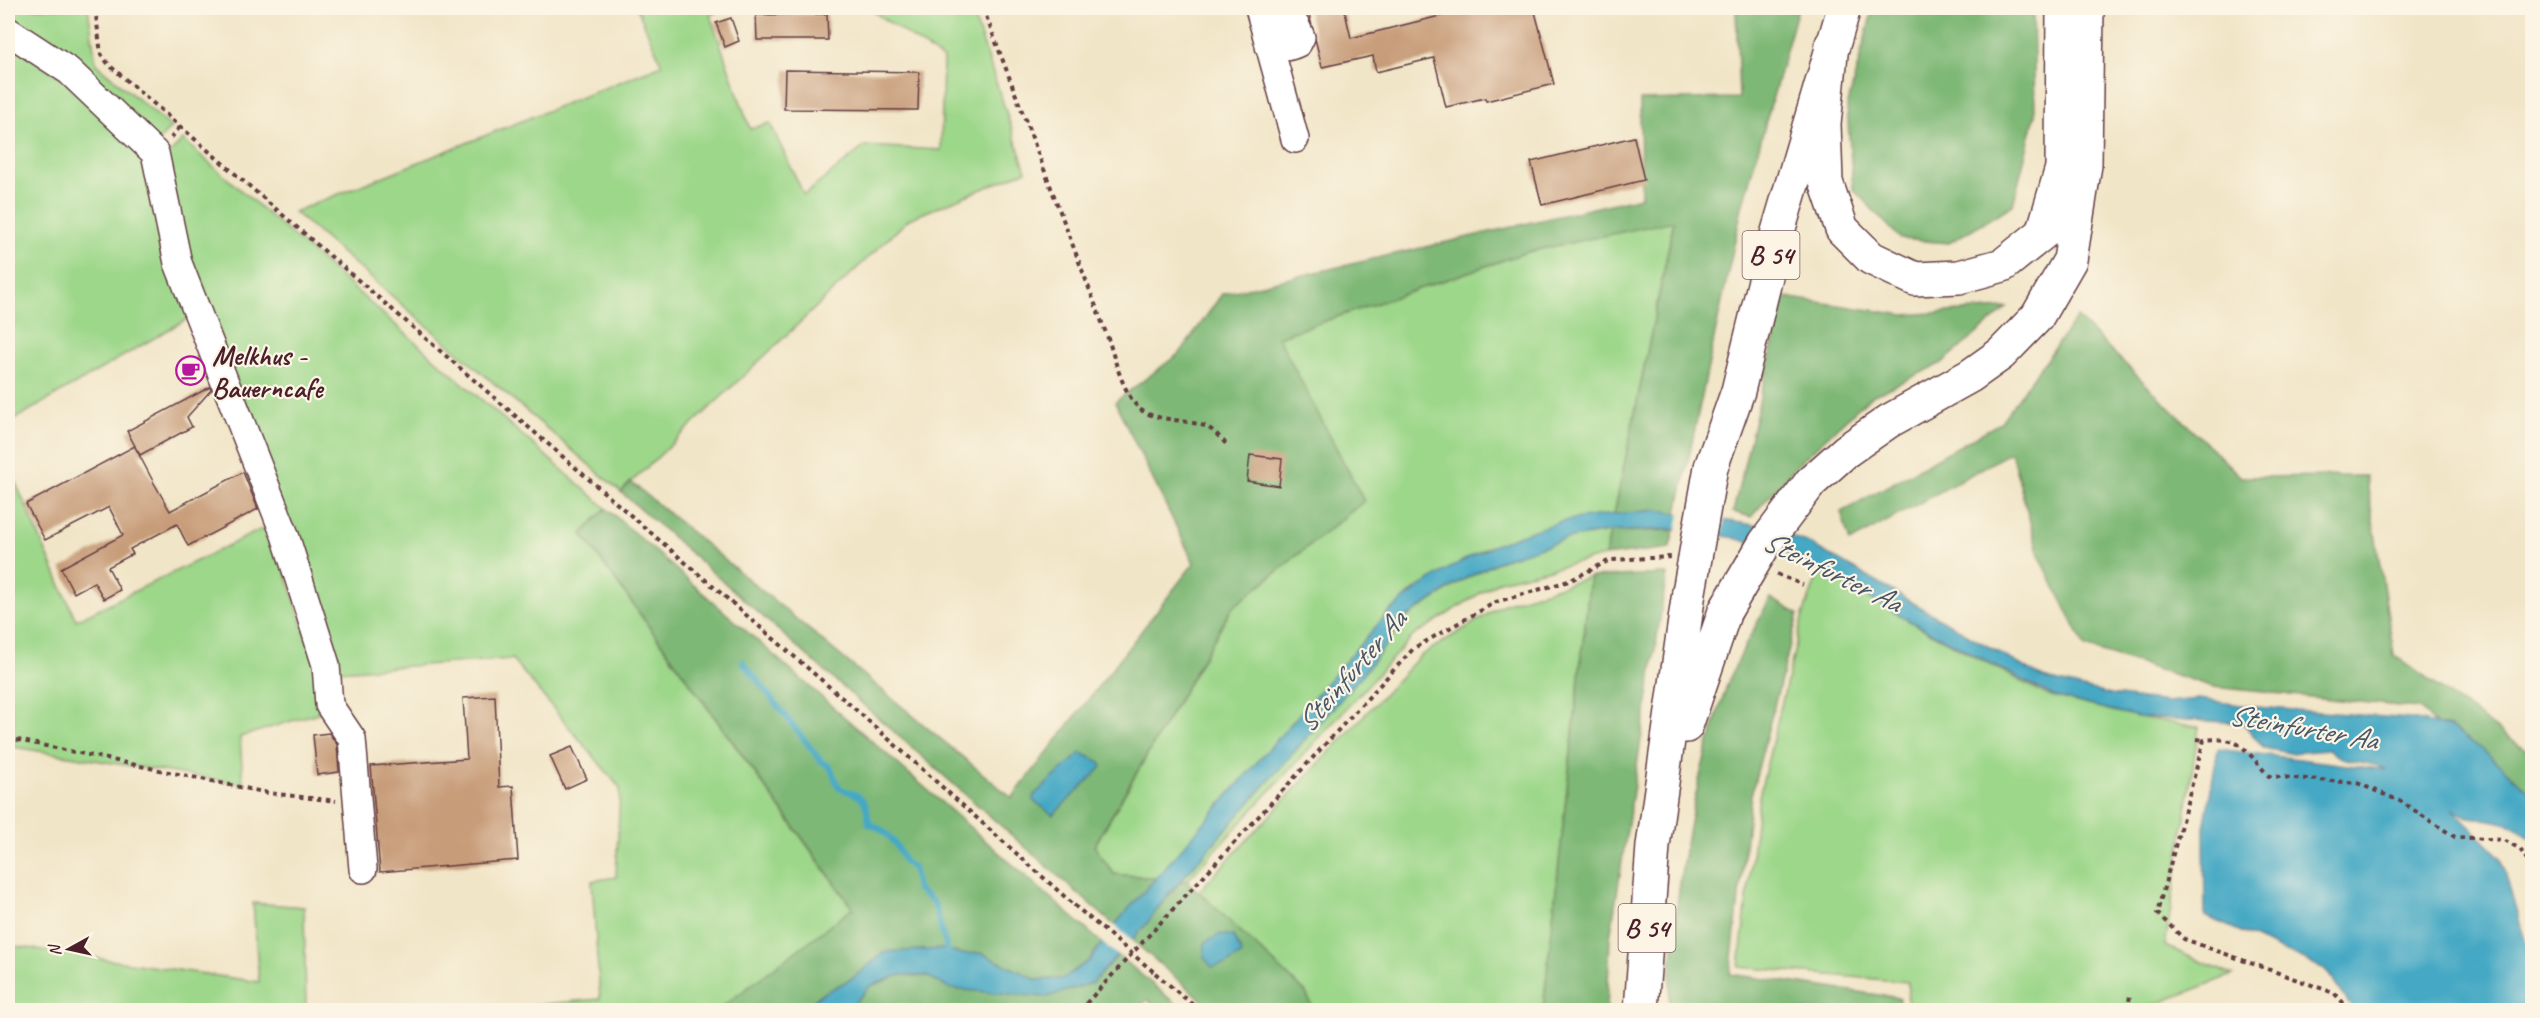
<svg xmlns="http://www.w3.org/2000/svg" width="2540" height="1018" font-family="Caveat,sans-serif">
	<style>
		.green { fill: #9dd78a; stroke: #747b5a; stroke-width: 1.5 }
		.forest { fill: #7eb876; stroke: #646c50; stroke-width: 1.5 }
		.water { fill: #44a8c4; stroke: #476478; stroke-width: 1.5 }
		.pier { fill: #f1e5c7 }
		.lines { fill: none; stroke-linecap: round; stroke-linejoin: round }
		.stream { stroke: #44a8c4; stroke-width: 6 }
		.building { fill: #c79c79 }
		.minor-casing { stroke: #633d42; stroke-width: 30 }
		.highway-casing { stroke: #633d42; stroke-width: 36 }
		.path { stroke: #633d42; stroke-width: 4; stroke-dasharray: 4.5 4.5; stroke-linecap: butt }
		.minor { stroke: #fff; stroke-width: 27 }
		.highway { stroke: #fff; stroke-width: 33 }
		.highway-bridge-casing { stroke: #633d42; stroke-width: 36; stroke-linecap: butt }
		.path-bridge { stroke: #633d42; stroke-width: 4; stroke-dasharray: 4.5 4.5; stroke-linecap: butt }
		.highway-bridge { stroke: #fff; stroke-width: 33 }
		.labels { text-anchor: middle; dominant-baseline: central; stroke-width: 4.5; stroke-linejoin: round; paint-order: stroke }
		.shield { fill: #fcf5e5; stroke: #7f5f63; stroke-width: 1.5 }
		.shield-label { font-size: 27px; font-weight: bold; fill: #4a1f2b }
		.poi-label { font-size: 28px; font-weight: bold; fill: #4a1f2b; stroke: #fcf5e5; text-anchor: start }
		.water-label { font-size: 30px; font-style: italic; fill: #485668; stroke: #fcf5e5 }
	</style>
	<rect width="100%" height="100%" fill="#fcf5e5"/>
	<filter id="ink" filterUnits="userSpaceOnUse"><feTurbulence type="fractalNoise" baseFrequency=".0167" numOctaves="2"/><feDisplacementMap in="SourceGraphic" scale="12" xChannelSelector="R" yChannelSelector="G"/><feConvolveMatrix kernelMatrix="1 2 1 2 8 2 1 2 1" color-interpolation-filters="sRGB"/></filter>
	<filter id="wash" filterUnits="userSpaceOnUse"><feTurbulence type="fractalNoise" baseFrequency=".008" numOctaves="4" result="noise"/><feDisplacementMap in="SourceGraphic" scale="24" xChannelSelector="R" yChannelSelector="G"/><feGaussianBlur stdDeviation="1.35" result="paint"/><feColorMatrix in="noise" values="0 0 0 0 0 0 0 0 0 0 0 0 0 0 0 0 0 1.4 0 .05"/><feComposite in="paint" operator="in"/></filter>
	<g filter="url(#wash)">
		<rect width="100%" height="100%" fill="#f1e5c7"/>
		<path class="green" d="M8,8H88L96,64L171,127L155,145L8,23Z
			M637,8H724L710,15L750,129L770,123L804,195L865,146L941,150L943,59L869,9L835,8H971L1026,171L909,219L621,492L294,212L662,65Z
			M8,42L63,79L146,159L189,318L8,423Z
			M183,140L606,508L582,534L853,909L718,1010H536L534,1005L600,999L592,881L616,877L620,788L512,659L337,671L187,261L167,156Z
			M1674,220L1614,515L1562,522L1486,548L1415,589L1387,614L1156,878L1114,874L1094,847L1232,608L1364,501L1277,337L1527,252Z
			M8,465L76,620L270,525L317,668L321,712L240,737L243,784L8,746Z
			M1610,532L1605,556L1499,581L1413,636L1187,881H1181L1363,674L1407,617L1462,581L1501,560L1566,539Z
			M1820,569L1929,632L2047,695L2138,717L2199,727L2165,946L2232,975L2141,1010H1907L1908,982L1739,967L1759,797L1803,615Z
			M1590,577L1543,1010H1313L1306,993L1198,892L1420,656L1504,604Z
			M253,903L304,907L306,1010H8V945L259,982Z"/>
		<path class="forest" d="M1736,8H1798L1742,207L1677,513L1656,510L1614,515L1674,221L1527,252L1278,337L1364,501L1232,608L1094,846L1114,874L1156,878L1115,926L621,492L631,482L1012,798L1194,563L1115,402L1181,352L1222,294L1641,197L1640,100L1739,98Z
			M1873,8H2033L2035,116L2013,205L1949,243L1901,239L1853,189L1847,107Z
			M1784,297L1904,315L2007,308L1942,363L1870,397L1796,466L1751,517L1733,512Z
			M2077,317L2241,477L2366,476L2394,655L2532,755V794L2483,750L2450,727L2437,725L2419,708L2214,687L2085,647L2039,555L2011,452L1850,542L1841,512L2000,423Z
			M606,508L1102,943L1089,960L1062,979L1037,980L981,953L962,954L945,949L885,952L853,978L820,995L805,1009L718,1010L853,908L582,534Z
			M1674,530L1670,548L1605,556L1610,532Z
			M1667,574L1610,938L1607,1010H1543L1590,577Z
			M1770,598L1798,614L1751,795L1730,974L1900,998L1899,1010H1669C1673,902 1690,791 1726,688C1737,658 1755,628 1770,598Z
			M1181,881H1187L1306,993L1313,1010H1213L1132,940Z
			M1118,955L1183,1010H1159L1148,1000L1134,1010H848L870,986L900,975L927,976L952,989L1092,983Z"/>
		<path class="water" d="M1656,510L1754,525L1807,542L2043,678L2111,695L2167,702L2198,699L2255,707L2410,719L2450,727L2483,750L2532,794V840C2508,819 2499,822 2470,817C2463,816 2457,811 2452,809L2501,858L2532,964V1010H2354L2325,969L2205,916L2204,828L2218,749L2387,770C2366,758 2348,766 2329,750L2289,753L2264,748L2243,723L2138,717L2053,696L1908,620L1792,554L1730,537L1668,529L1605,532L1566,539L1501,560L1461,581L1407,617L1363,674L1167,896L1145,926L1092,983L1047,997L951,989L927,976L900,975L870,986L848,1010H791L805,1009L820,995L853,978L885,952L945,949L962,954L981,953L1037,980L1062,979L1090,960L1118,921L1387,614C1435,570 1497,540 1560,522C1591,514 1625,514 1656,510Z
			M1081,753L1100,762L1102,767L1053,815L1033,800L1034,795Z
			M1220,934L1233,936L1242,954L1227,964L1212,967L1204,958L1205,943Z"/>
		<path class="pier" d="M1681,510L1725,517L1721,539L1676,534Z
			M1113,924L1134,942L1120,957L1100,941Z"/>
		<g class="lines">
			<path class="stream" d="M743,662L821,761L830,767L839,788C864,797 866,797 869,824C885,828 899,845 904,862L913,867L917,889L934,903L949,957"/>
		</g>
		<g id="blocks">
			<path class="building" d="M1318,8H1344L1351,38L1472,8H1534L1554,84L1486,101L1485,98L1446,107L1434,58L1376,72L1373,56L1322,67L1308,10Z
				M827,14L828,40H757L756,15Z
				M731,18L739,41L725,47L716,23Z
				M785,70L919,72L918,110L784,109Z
				M1634,137L1644,180L1542,205L1531,162Z
				M210,387L211,390L187,417L192,427L140,455L135,447L154,483L170,511L243,472L258,509L188,546L177,524L130,549L133,554L108,567L120,590L104,599L94,582L74,593L61,568L123,535L109,507L45,540L26,504L135,446L127,431Z
				M1250,455L1282,459L1279,486L1247,481Z
				M495,696L499,787L513,786L518,860L380,872L371,766L467,759L463,698Z
				M329,733L337,744L339,772L317,775L313,735Z
				M572,747L587,779L565,789L550,756Z"/>
		</g>
	</g>
	<g filter="url(#ink)">
		<use href="#blocks" fill-opacity="0" stroke="#633d42" stroke-width="1.5"/>
		<g class="lines">
			<defs>
				<path id="minor" d="M1259,8L1295,139
					M1265,28L1278,24L1296,26L1301,37L1298,43C1288,48 1281,48 1269,46
					M8,31L69,71L155,153L178,263L285,535L326,665L329,705L352,739L363,869"/>
				<path id="highway" d="M1832,44L1824,124L1826,182L1842,229L1871,258L1915,279L1959,277L2003,265L2043,233L2062,168L2063,8
					M1711,467L1738,391L1772,252L1844,8
					M1811,482L1846,451L1889,421L1970,376L2001,354L2037,317L2070,260L2085,165L2087,8
					M1686,726L1725,611
					M1641,1010L1653,846L1689,592"/>
			</defs>
			<use href="#minor" class="minor-casing"/>
			<use href="#highway" class="highway-casing"/>
			<path class="path" d="M95,8L101,54L109,65L855,709L1074,905
				M983,8L1109,341C1115,361 1124,395 1140,409C1153,421 1189,419 1207,427C1215,431 1222,440 1228,446
				M171,138L180,127
				M1777,574L1803,585
				M8,738L268,793L336,801
				M2197,739L2204,740
				M1155,973L1199,1010
				M1080,1010L1414,648L1496,602L1569,581L1610,560L1671,557
				M2128,1010L2130,995
				M2350,1010L2334,993L2184,939L2157,913L2204,740C2243,736 2244,750 2269,776L2357,783L2400,801L2455,837L2504,840L2520,849L2532,867"/>
			<use href="#minor" class="minor"/>
			<use href="#highway" class="highway"/>
			<defs>
				<path id="highway-bridge" d="M1689,592L1711,467
					M1725,611L1765,543L1811,482"/>
			</defs>
			<use href="#highway-bridge" class="highway-bridge-casing"/>
			<path class="path-bridge" d="M1074,905L1155,973"/>
			<use href="#highway-bridge" class="highway-bridge"/>
		</g>
	</g>
	<defs>
		<symbol id="cafe-ring" viewBox="-11 -11 22 22"><circle r="9.5" fill="#fcf5e5" stroke="#b5179e" stroke-width="1.5"/><path d="M-5.5-4.5H6V0H3Q3 3.5 0 3.5H-2.5Q-5.5 3.5-5.5 0ZM3-3.2v2h1.7v-2ZM-6 4.5H4V6H-6Z" fill="#b5179e"/></symbol>
	</defs>
	<g fill-rule="evenodd">
		<use href="#cafe-ring" x="174" y="354" width="33" height="33"/>
	</g>
	<g class="labels">
		<g class="shield">
			<rect x="1742.5" y="231" width="57" height="48" rx="4.5"/>
			<rect x="1618.5" y="904" width="57" height="48" rx="4.5"/>
		</g>
		<g class="shield-label">
			<text x="1771" y="255">B 54</text>
			<text x="1647" y="928">B 54</text>
		</g>
		<g class="poi-label">
			<text x="212" y="355">Melkhus -<tspan x="212" dy="32">Bauerncafe</tspan></text>
		</g>
		<g class="water-label">
			<text transform="translate(1832 571) rotate(26)">Steinfurter Aa</text>
			<text transform="translate(1351 671) rotate(-49)">Steinfurter Aa</text>
			<text transform="translate(2303 727) rotate(10)">Steinfurter Aa</text>
		</g>
	</g>
	<rect width="2540" height="1018" fill="none" stroke="#fcf5e5" stroke-width="30"/>
	<g transform="translate(69 949) rotate(262)" stroke="#fcf5e5" stroke-width="4.5" paint-order="stroke">
	<path d="M0-4.5L10 22L0 15L-10 22Z" fill="#4a1f2b"/>
	<text y="-9" font-size="16" font-weight="bold" text-anchor="middle" fill="#4a1f2b">N</text>
	</g>
</svg>
